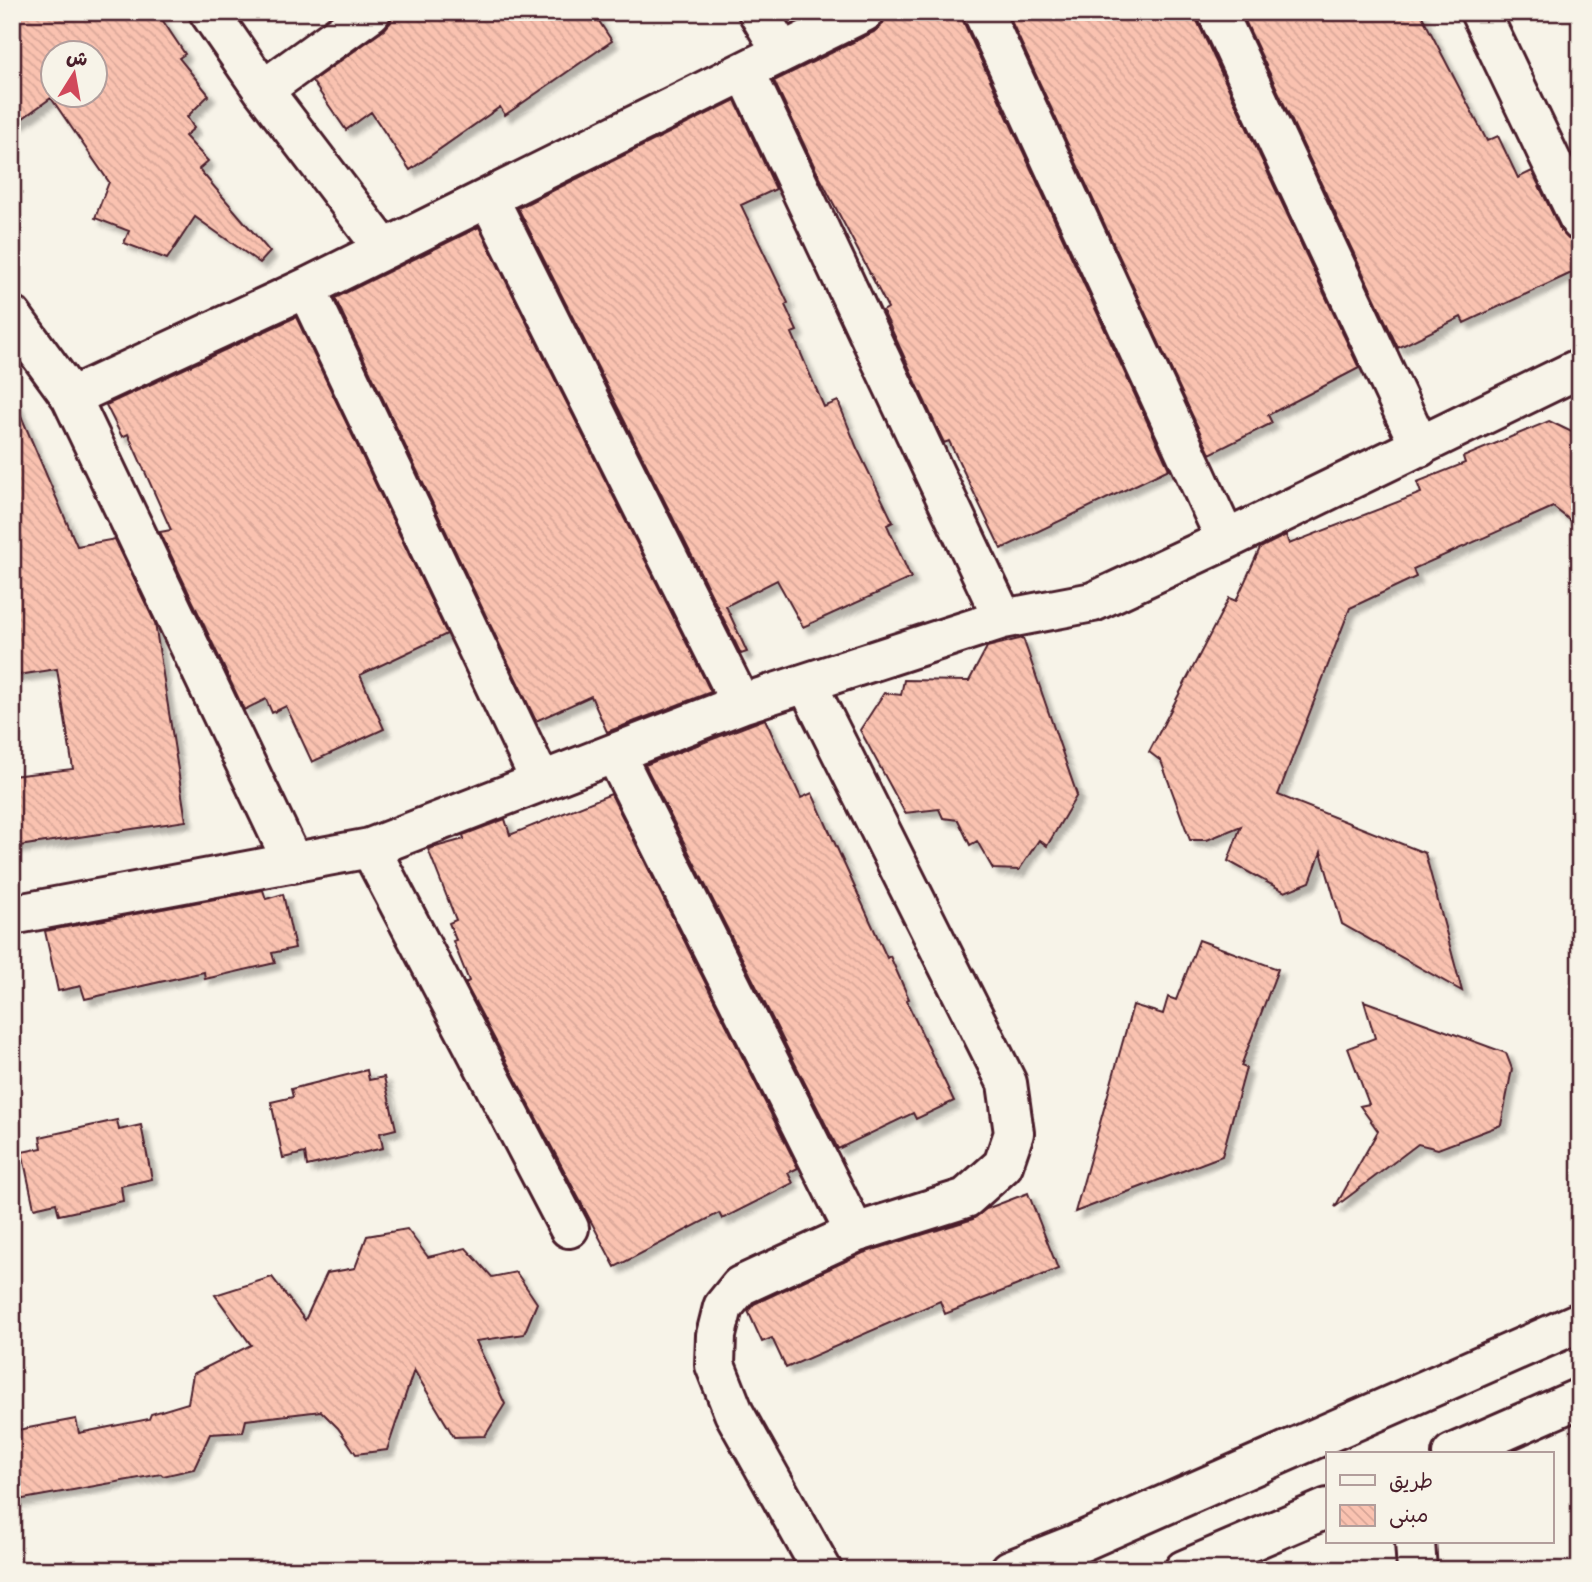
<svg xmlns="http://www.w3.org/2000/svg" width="1592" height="1582" font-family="Kalam,'Playpen Sans Arabic',sans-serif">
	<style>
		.building { fill: url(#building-back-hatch); stroke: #4a1f2b; stroke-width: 2; fill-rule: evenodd; filter: url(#shadow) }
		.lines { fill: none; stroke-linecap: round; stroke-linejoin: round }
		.minor-casing { stroke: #4a1f2b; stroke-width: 44 }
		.secondary-casing { stroke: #4a1f2b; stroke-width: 44 }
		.minor { stroke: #f7f3e8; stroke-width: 38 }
		.secondary { stroke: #f7f3e8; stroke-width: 38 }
	</style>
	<defs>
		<pattern id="building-back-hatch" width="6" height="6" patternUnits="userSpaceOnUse" patternTransform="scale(1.75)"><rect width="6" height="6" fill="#fac2b0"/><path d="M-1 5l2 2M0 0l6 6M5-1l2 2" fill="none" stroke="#d8a698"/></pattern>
		<filter id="shadow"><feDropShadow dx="6" dy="6" stdDeviation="2" flood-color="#0004"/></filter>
	</defs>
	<rect width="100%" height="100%" fill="#f7f3e8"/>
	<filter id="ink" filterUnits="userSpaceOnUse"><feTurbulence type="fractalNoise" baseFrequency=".0143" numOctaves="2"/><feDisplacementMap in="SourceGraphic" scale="14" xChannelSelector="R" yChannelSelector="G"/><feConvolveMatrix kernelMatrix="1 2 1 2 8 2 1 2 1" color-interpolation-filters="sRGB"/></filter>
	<g filter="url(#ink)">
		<path class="building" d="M12,12H157L185,54L179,58L209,95L187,117L194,128L185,136L208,161L199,169L270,252L260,263L195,217L167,259L124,243L129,231L95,218L109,182L51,98L12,126ZM52,52H94V94H52Z
			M392,12H593L612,41L505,115L500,107L410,170L371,112L346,130L312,81L384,30L391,22Z
			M886,12H962L963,21L1169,469L1001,549L949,441L944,443L883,311L888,308L816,170L774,81L874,32L883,24Z
			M1007,12H1195L1197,21L1359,368L1268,415L1272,423L1210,454Z
			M1241,12H1420L1487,141L1498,136L1518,178L1532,171L1561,231L1568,239L1580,243V269L1464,323L1461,317L1398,348Z
			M735,100L776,189L741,205L788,303L785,305L797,331L792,333L824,407L838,401L857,448L893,522L887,525L911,578L803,627L777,580L726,606L747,652L741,654L518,208Z
			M479,227L711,692L607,732L591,696L536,721L335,298Z
			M296,317L447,634L360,675L384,729L312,762L286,706L272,713L266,699L244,710L160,532L171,530L128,434L122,437L106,405Z
			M12,395L77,546L115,539L155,623L186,821L12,847V776L73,769L57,669L12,676Z
			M1549,421L1580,436V528L1553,507L1413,569L1416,577L1350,608L1278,795L1425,853L1462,991L1342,924L1321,852L1310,882L1285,892L1228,861L1241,826L1207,840H1190L1161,761L1149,752L1229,598L1236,601L1260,548L1286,535L1289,544L1421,493L1417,482L1465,463L1463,457Z
			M1023,638L1077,795L1047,846L1039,840L1019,870L993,869L977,841L970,845L958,820L943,818L939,809L905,813L860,730L884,693L901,695L904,680L969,681L987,647Z
			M765,719L801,798L812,793L887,958L890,956L909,999L906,1000L954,1101L916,1119L913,1113L838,1149L645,765Z
			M611,794L798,1168L788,1173L793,1183L722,1219L719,1213L615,1267L465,983L469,981L453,941L456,940L449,923L456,920L428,849L464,839L463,835L505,819L510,835Z
			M263,890L266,899L283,894L295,948L272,953L275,963L205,979L204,972L85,999L81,986L58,991L45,931Z
			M1199,940L1278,969L1241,1066L1246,1068L1222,1156L1075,1212L1133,1005L1163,1014L1168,997L1176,1000Z
			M1364,1001L1506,1053L1512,1069L1501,1125L1438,1149L1418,1144L1335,1207L1378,1131L1360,1106L1369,1104L1348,1048L1375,1038Z
			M367,1070L369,1080L384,1077L396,1129L380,1133L383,1148L307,1166L305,1153L283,1158L271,1102L293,1097L291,1089Z
			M117,1120L119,1130L141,1125L152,1179L121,1186L123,1201L59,1215L56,1203L34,1208L22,1152L42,1148L40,1137Z
			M1028,1193L1058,1269L945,1314L940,1301L786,1368L772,1338L762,1342L748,1311L754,1304L863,1253L973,1219L986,1209Z
			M407,1229L428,1257L466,1248L492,1277L516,1272L537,1303L524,1334L476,1341L505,1404L485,1436L454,1437L414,1370L387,1450L356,1454L338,1428L321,1411L246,1420L243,1432L210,1434L194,1469L163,1476L161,1474L12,1501V1431L76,1419L79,1433L149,1419L151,1414L188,1403L193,1374L251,1345L215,1295L272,1277L305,1320L327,1273L355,1268L367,1236Z"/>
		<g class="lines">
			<defs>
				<path id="minor" d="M209,12L263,90L384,249
					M758,12L782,52
					M983,12L1226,540
					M1217,12L1420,447
					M1480,12L1580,221
					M745,71L1003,619
					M263,90L371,12
					M489,199L741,704
					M306,288L541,782
					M12,316L71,397L293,863
					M71,397L306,288L864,12
					M807,684L1007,1083L1014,1133L1003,1165L966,1198L855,1233L740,1286L723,1307L716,1335L715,1365L734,1413L822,1570
					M615,754L855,1233
					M370,848L569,1228
					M12,915L370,848L741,704L1003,619L1093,602L1226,540L1580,368
					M1415,1542L1417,1570"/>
				<path id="secondary" d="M1452,1454L1580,1398
					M1010,1570L1076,1544L1580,1322
					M1184,1570L1328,1508"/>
			</defs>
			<use href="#minor" class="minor-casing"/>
			<use href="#secondary" class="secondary-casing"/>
			<use href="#minor" class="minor"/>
			<use href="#secondary" class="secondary"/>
		</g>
	</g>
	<rect width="1592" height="1582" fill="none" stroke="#f7f3e8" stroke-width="42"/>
	<rect x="21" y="21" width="1550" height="1540" fill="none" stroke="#4a1f2b" stroke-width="2.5" filter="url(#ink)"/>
	<rect x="1326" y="1452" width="228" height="91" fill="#f7f3e8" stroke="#b29e9c" stroke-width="2"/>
	<rect x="1340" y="1475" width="35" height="10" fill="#f7f3e8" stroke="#b29e9c" stroke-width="2"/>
	<text x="1389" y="1488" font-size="21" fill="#4a1f2b">طريق</text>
	<rect x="1340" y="1505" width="35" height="21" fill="url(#building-back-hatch)" stroke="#b29e9c" stroke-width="2"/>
	<text x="1389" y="1522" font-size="21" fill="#4a1f2b">مبنى</text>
	<g transform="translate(74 74) rotate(11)"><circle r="33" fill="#f7f3e8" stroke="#b29e9c" stroke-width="2"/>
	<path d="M0-5L12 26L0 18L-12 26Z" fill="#d1495b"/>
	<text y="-10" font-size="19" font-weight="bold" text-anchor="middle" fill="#4a1f2b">ش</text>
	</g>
</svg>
